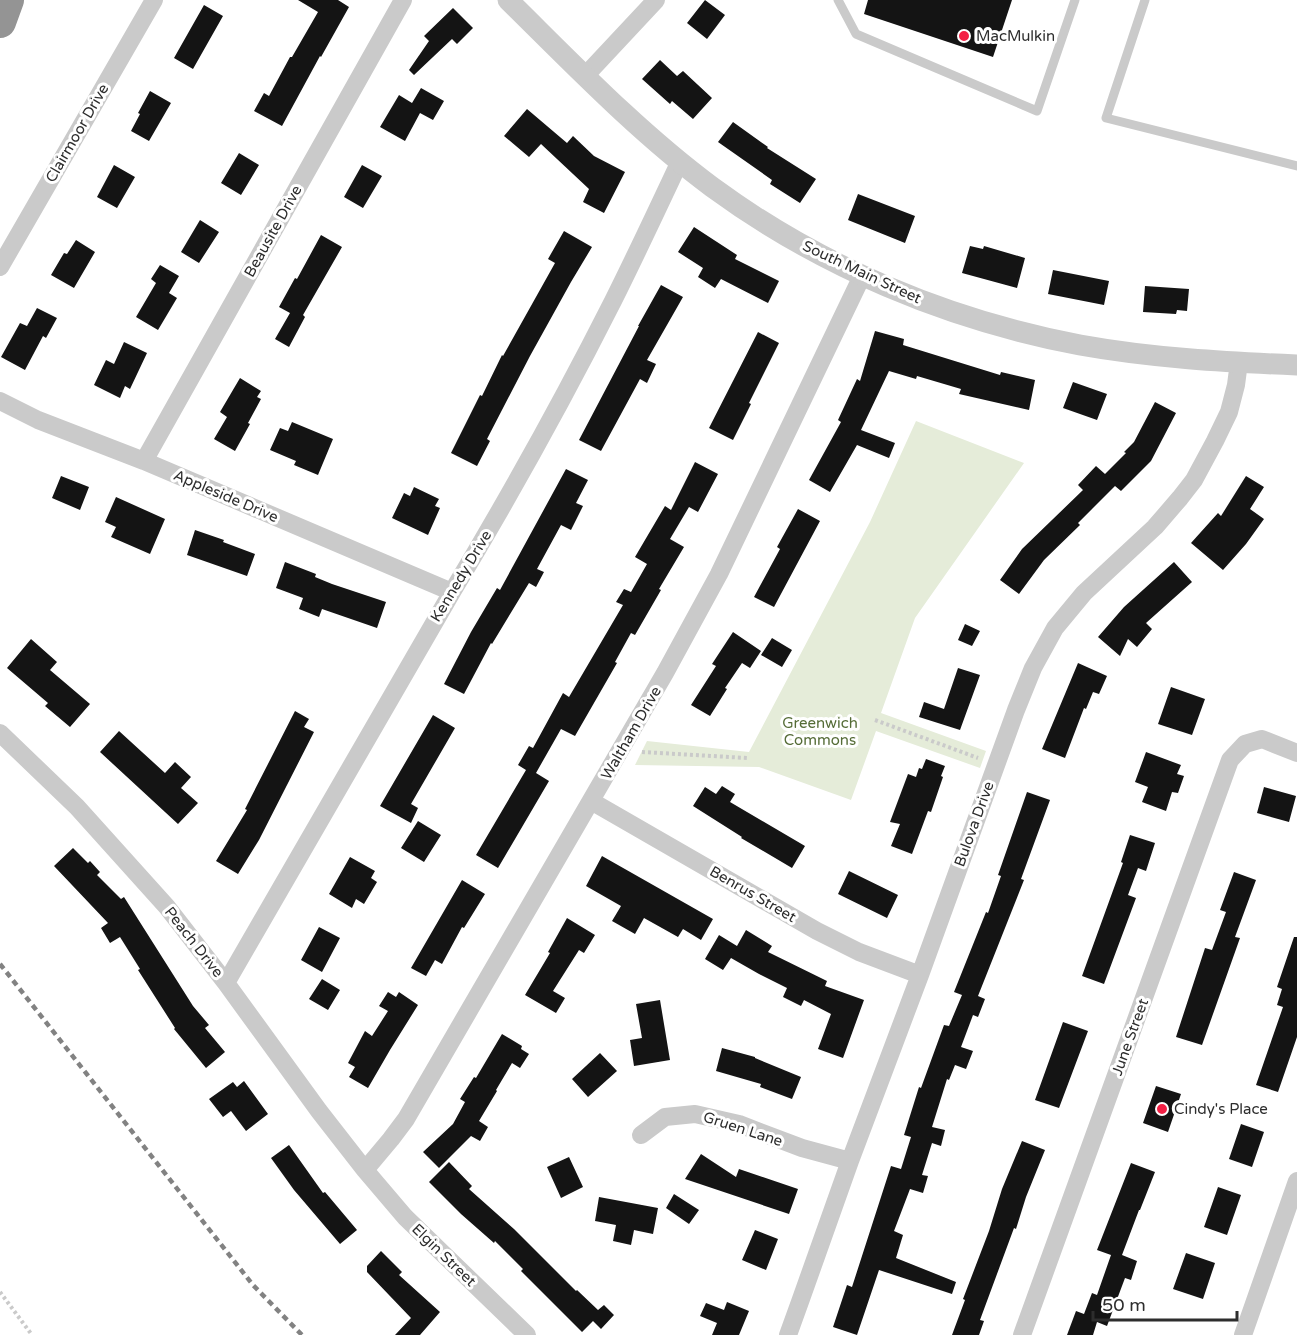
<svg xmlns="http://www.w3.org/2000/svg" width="1297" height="1335" font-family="'Varela Round',sans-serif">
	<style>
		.green { fill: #e5ecd9 }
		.building { fill: #141414 }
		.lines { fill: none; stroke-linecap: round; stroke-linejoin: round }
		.path { stroke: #cacaca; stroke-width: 4; stroke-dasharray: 3 3; stroke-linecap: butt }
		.service { stroke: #cacaca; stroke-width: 9 }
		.minor { stroke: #cacaca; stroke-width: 18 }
		.tertiary { stroke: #cacaca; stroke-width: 21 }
		.motorway { stroke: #949494; stroke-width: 32 }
		.rail { stroke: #828282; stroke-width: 4.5; stroke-dasharray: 6 4.5; stroke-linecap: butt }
		.poi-dot { fill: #f32045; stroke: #fff; stroke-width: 2 }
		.labels { text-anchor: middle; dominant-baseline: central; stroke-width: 6; stroke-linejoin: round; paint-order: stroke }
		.poi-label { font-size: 15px; fill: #2d2d2d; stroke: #fff; text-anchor: start }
		.street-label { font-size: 15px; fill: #2d2d2d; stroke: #fff }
		.park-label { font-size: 15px; fill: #556c37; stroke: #fff }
	</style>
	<rect width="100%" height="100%" fill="#fff"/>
	<path class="green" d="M916,421L1024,463L915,618L881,713L986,751L980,768L876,731L851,800L759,767L635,765L647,741L749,752L870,522Z"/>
	<path class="building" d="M298,0H338L349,7L321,57L320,56L282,126L254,111L264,93L269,96L290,57H292L318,12Z
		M705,0L725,15L707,39L687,23Z
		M868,0H1012L993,57L864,14Z
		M204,5L223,16L193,69L174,58Z
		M453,8L473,28L457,44L452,39L414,75L409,70L429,41L424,36Z
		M660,60L677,76L683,71L712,98L693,119L672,101L670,104L642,79Z
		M421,88L444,101L433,120L420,113L405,141L380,127L399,95L412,103Z
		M150,91L171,103L149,141L131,131L140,114L138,113Z
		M527,109L567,143L573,136L594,156L625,172L604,213L583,202L589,189L541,144L529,157L504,136Z
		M733,122L768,147L767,148L816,179L800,203L770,184L772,180L718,142Z
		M239,153L259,165L241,195L221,183Z
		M114,165L135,177L117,208L97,197Z
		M362,165L382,176L363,208L344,197Z
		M858,194L915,216L905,243L848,220Z
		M200,220L219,232L199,263L181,252Z
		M694,227L737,255L735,259L779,281L768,303L721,279L715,288L698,277L703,268L678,252Z
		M564,231L592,247L571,282L530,356L487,439L490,441L477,466L451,453L480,395L482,396L502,355L503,356L555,263L548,259Z
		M321,235L342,247L303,315L305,317L289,347L275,339L290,313L279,307L295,278L297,279Z
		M76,240L95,252L74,288L51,275L64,253L67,254Z
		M970,246L983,249L984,246L1025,258L1017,288L962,273Z
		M160,265L179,276L169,293L177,298L158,330L136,317L156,283L151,279Z
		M1053,270L1109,281L1104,305L1048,294Z
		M661,285L683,297L647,360L656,364L647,383L640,379L601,451L579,440L639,326H638Z
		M1145,286L1189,289L1187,311L1177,310L1176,314L1143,312Z
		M37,308L57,318L46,338L43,336L25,370L1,357L20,323L27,326Z
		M875,331L904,339L903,345L1000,375L1001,372L1035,380L1029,410L959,394L961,389L917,376L916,379L889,371L861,430L895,443L889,458L857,445L830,492L809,480L841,422L838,420L857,379L860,381Z
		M758,332L779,343L749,403L751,404L733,440L709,428Z
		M124,342L147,353L130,389L125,386L120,398L94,385L106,360L114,364Z
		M240,378L261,391L257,397L261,399L248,423L250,424L235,451L214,439L227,417L220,412Z
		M1073,382L1107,394L1097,420L1063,408Z
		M1155,402L1176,413L1151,461L1121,491L1115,486L1078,523L1080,525L1044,560L1019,594L1000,580L1022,549L1083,490L1078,485L1096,466L1105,474L1126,453L1124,452L1134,442Z
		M292,422L333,439L318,475L294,465L296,461L270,450L280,428L288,431Z
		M695,462L718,474L698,512L689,507L670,539L684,547L659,589L661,590L635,635L631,633L615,662L617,663L575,736L561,729L536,773L549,781L498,868L476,855L526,770L518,765L529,746L533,748L563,693L569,697L623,605L616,602L624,589L631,592L647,564L635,557L665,506L671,510Z
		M566,469L588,480L576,503L583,506L571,530L561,525L537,569L544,572L536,587L529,583L492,644L491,643L464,694L444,684L471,632L497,588L500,590Z
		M61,476L89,487L80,510L52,498Z
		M1246,476L1264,487L1250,509L1264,519L1246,544L1223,570L1191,543L1218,513L1221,516Z
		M414,487L439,499L435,506L440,508L428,535L392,518L404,493L410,496Z
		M116,497L165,519L150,554L111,537L116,527L105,522Z
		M798,509L820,521L774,607L754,597L780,549L777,547Z
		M195,530L224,540L223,542L255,554L247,576L187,555Z
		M285,562L316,574L315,577L332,584L386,602L377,628L322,609L319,617L299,609L303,598L276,588Z
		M1174,562L1192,582L1146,623L1152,629L1137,647L1128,639L1120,656L1098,637L1124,607Z
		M965,624L980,631L972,646L958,640Z
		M733,632L761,651L750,668L742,663L725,688L727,689L710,716L691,705L716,666L712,664Z
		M772,638L792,650L782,667L761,655Z
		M31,639L57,662L50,670L90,704L70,727L45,706L48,703L7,668Z
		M1078,663L1107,676L1099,694L1093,692L1086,709L1084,708L1065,758L1042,749Z
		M958,668L980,675L960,730L919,717L924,702L944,709Z
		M1171,687L1205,699L1192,735L1158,724Z
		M295,711L309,719L304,727L314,732L259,840L238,874L216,861L247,810L245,809Z
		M433,715L455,728L411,804L418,808L411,823L380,806Z
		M119,731L165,773L175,762L191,777L181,788L198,803L178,824L100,752Z
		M1146,752L1181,765L1177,774L1184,776L1178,793L1172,792L1166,811L1142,802L1148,787L1135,782Z
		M926,759L945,766L941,776L943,777L931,812L928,811L912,854L891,846L900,824L890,822L908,774L916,777L919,768L922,769Z
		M722,786L735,794L730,802L805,846L792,868L741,838L742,837L693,806L705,787L716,794Z
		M1264,787L1296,796L1289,822L1257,813Z
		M1027,792L1050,800L1021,879L1024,880L978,996L985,999L978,1017L973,1015L961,1047L973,1051L966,1069L955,1065L949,1080L947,1079L932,1127L945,1130L941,1146L932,1143L922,1175L928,1176L923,1193L910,1189L894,1231L903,1235L896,1258L956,1282L952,1294L879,1270L857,1335L833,1327L847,1285L852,1287L891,1166L901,1169L911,1137L904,1135L919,1087L921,1088L944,1025L949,1026L962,995L954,992L986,912L988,913L1001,876L998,875Z
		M418,821L441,835L424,862L401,848Z
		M1130,835L1155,843L1146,871L1138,868L1128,895L1136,898L1104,984L1082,976L1123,863L1121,862Z
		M73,848L88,863L90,861L100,872L97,875L121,899L124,897L193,1006L209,1025L205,1028L225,1052L206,1068L174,1029L175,1028L138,970L140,969L120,937L110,943L101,928L108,923L54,866Z
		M602,856L713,919L701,940L683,929L678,937L644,918L635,934L612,921L621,906L586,886Z
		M350,857L375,871L371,878L377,882L364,904L356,899L352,908L329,894Z
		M849,871L898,895L887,918L838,894Z
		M1234,872L1256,880L1235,937L1240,938L1202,1045L1176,1037L1205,948L1212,950L1226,912L1220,910Z
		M462,880L485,894L464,928L462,927L442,964L435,960L426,976L411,968Z
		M567,918L595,935L584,953L579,950L553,991L565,998L556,1013L525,995L550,953L548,952Z
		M319,927L340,938L322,972L301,960Z
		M746,930L772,946L768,952L827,981L825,986L864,1000L843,1058L818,1049L831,1014L804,1000L801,1006L783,997L787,988L759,974L731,958L723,970L705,959L719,935L737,946Z
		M1294,937H1297V1037L1278,1092L1256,1085L1283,1007L1277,1005L1282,989L1277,987Z
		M322,979L340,990L328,1010L309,999Z
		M388,992L396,997L399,992L418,1005L390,1050L368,1088L349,1077L355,1067L348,1063L365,1031L372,1036L388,1011L379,1006Z
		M660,1000L670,1060L634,1066L630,1040L642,1038L636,1004Z
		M1063,1022L1088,1031L1059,1108L1035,1100Z
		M502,1034L522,1046L521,1049L529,1054L520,1068L512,1063L496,1090L497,1091L479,1121L488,1127L480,1141L471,1136L439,1168L423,1152L453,1124L465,1102L460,1099L474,1077L476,1078Z
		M722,1048L755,1057V1058L801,1077L792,1099L760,1087L761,1084L716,1071Z
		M600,1053L617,1071L588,1097L572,1079Z
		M244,1081L268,1114L246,1131L231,1111L223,1117L209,1099L233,1082L237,1087Z
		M1156,1086L1181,1094L1168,1132L1143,1123Z
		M1241,1124L1264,1132L1252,1167L1229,1159Z
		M1022,1141L1045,1150L1026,1197L1016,1229L1014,1228L980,1320L984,1321L979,1335H952L965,1300L963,1299L989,1231L1002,1189Z
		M289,1145L323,1193L325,1192L357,1230L340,1244L294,1190L271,1158Z
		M701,1154L736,1177L739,1169L798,1189L789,1214L685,1179Z
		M569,1157L583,1187L561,1198L547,1167Z
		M449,1162L472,1186L469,1189L514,1229L576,1291L577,1290L598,1310L604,1305L614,1315L601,1329L593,1321L582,1332L521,1271L523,1269L495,1241L494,1243L461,1214L429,1182Z
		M1131,1163L1155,1172L1140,1210H1139L1122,1255L1137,1261L1131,1280L1125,1278L1107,1326L1097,1322L1093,1335H1067L1076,1311L1084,1314L1092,1293L1097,1295L1111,1255L1097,1250Z
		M1218,1187L1241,1195L1227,1235L1204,1227Z
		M674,1194L699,1210L689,1224L666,1208Z
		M599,1197L658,1208L653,1234L634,1230L631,1245L613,1241L616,1225L595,1221Z
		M755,1230L778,1239L766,1270L742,1260Z
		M381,1251L402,1272L399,1275L440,1312L420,1335H395L411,1318L367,1272V1266Z
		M1186,1253L1215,1263L1203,1299L1173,1289Z
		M727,1302L749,1311L739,1335H712L717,1323L700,1316L706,1303L724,1310Z"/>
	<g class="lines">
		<path class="path" d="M875,720L978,758
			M642,752L747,758
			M0,1292L32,1335"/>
		<path class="service" d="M838,0L856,34L1037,111L1075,0
			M1145,0L1106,118L1297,166"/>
		<path class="minor" d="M585,76L656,0
			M0,267L154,0
			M0,401L38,420L144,461L452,592
			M144,461L403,0
			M0,733L77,807L167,907L226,983L319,1111L365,1170L405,1217L527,1335
			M591,801L817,931L859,952L920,975
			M226,983L452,592C509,497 563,400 613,301C636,255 658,208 680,161
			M641,1135L665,1117L695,1114L739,1124L802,1148L850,1161
			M365,1170L391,1139L406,1119L665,673L719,574L862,276
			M788,1335L801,1299L850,1161L920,975L1016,710L1033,668L1055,628L1084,593L1155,527L1180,498L1194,480L1215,441L1229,412L1236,385L1239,362
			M1022,1335L1230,760L1245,744L1262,739L1297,753
			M1243,1335L1297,1181"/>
		<path class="tertiary" d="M508,0C574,65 638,132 712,187C821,267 948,320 1080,345C1152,358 1225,362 1297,365"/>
		<path class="motorway" d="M0,22L8,0"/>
		<path class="rail" d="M0,964L253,1285L302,1335"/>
	</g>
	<g class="poi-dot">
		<circle cx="964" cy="36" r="6"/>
		<circle cx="1162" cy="1109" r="6"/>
	</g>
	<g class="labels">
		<g class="poi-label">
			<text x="976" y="36">MacMulkin</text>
			<text x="1174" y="1109">Cindy's Place</text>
		</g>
		<g class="street-label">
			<text transform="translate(77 133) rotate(-60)">Clairmoor Drive</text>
			<text transform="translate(273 231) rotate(-61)">Beausite Drive</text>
			<text transform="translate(862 272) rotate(25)">South Main Street</text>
			<text transform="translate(226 496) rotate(23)">Appleside Drive</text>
			<text transform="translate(461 576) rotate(-59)">Kennedy Drive</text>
			<text transform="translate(631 733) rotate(-60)">Waltham Drive</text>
			<text transform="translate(974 824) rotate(-70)">Bulova Drive</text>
			<text transform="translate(753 894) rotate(30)">Benrus Street</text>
			<text transform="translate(194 942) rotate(52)">Peach Drive</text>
			<text transform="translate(1130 1037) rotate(-70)">June Street</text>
			<text transform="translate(743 1129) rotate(18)">Gruen Lane</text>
			<text transform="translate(444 1255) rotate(44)">Elgin Street</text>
		</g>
		<g class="park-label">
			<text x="820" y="723">Greenwich<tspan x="820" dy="17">Commons</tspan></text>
		</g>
	</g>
	<path d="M1093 1311v9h144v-9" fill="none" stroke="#2d2d2d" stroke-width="3"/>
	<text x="1102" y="1311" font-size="18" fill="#2d2d2d" stroke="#ffffff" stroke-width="4.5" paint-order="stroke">50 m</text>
</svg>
